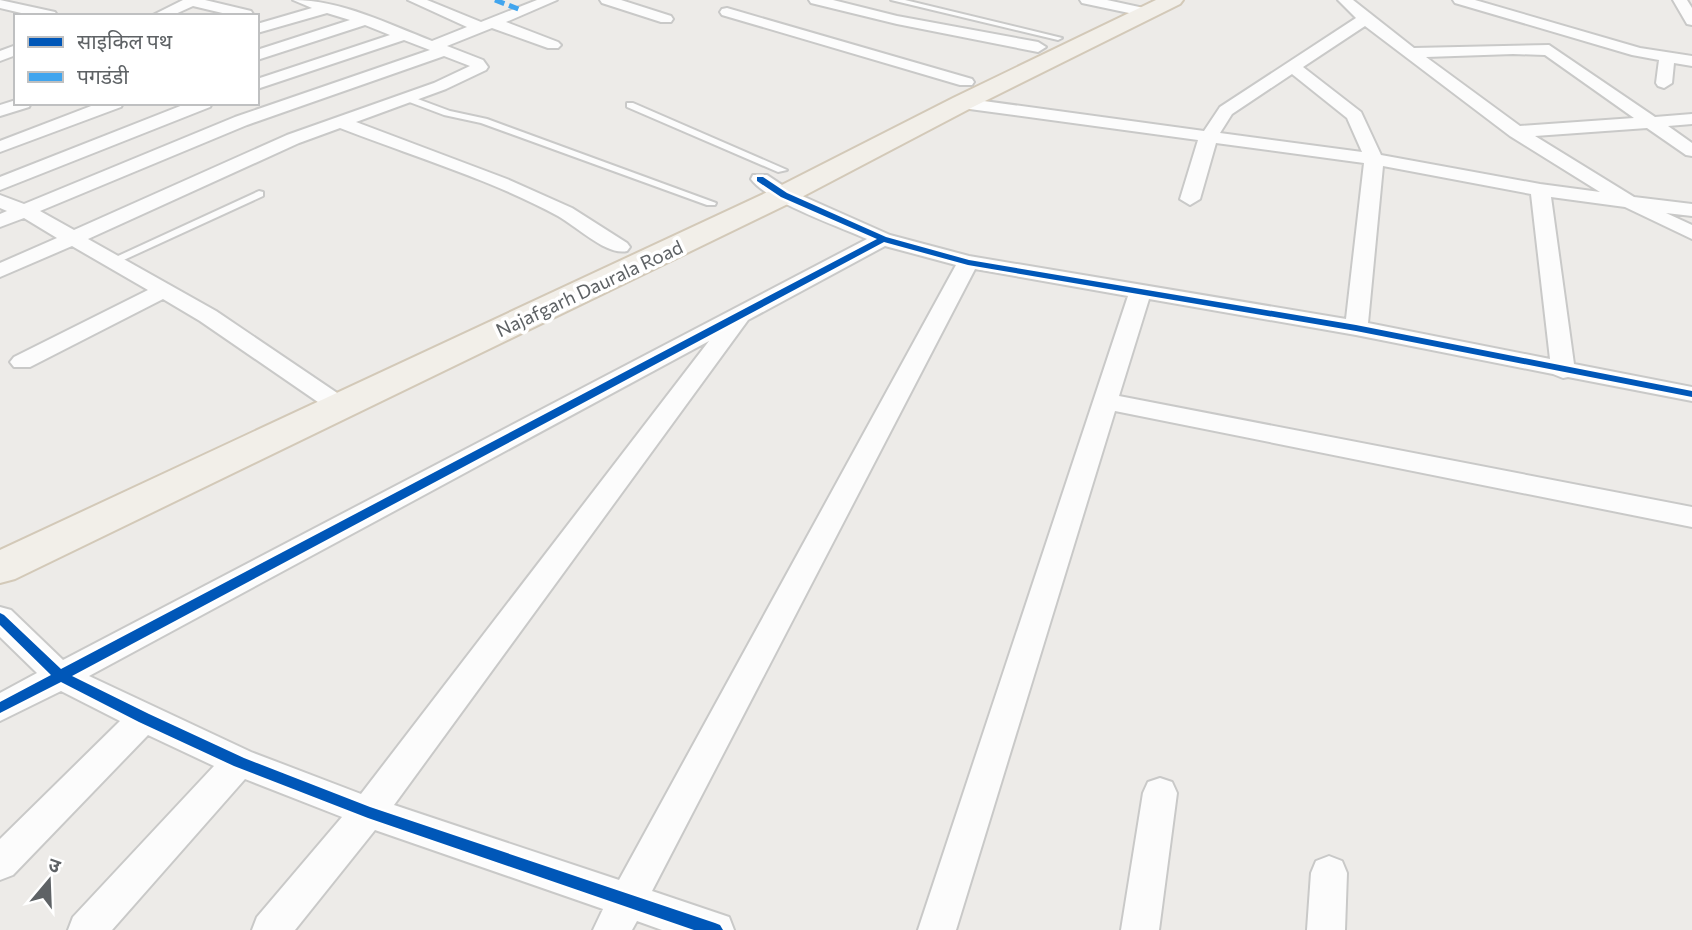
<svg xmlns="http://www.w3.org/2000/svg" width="1692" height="930" font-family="Commissioner,'Noto Sans Devanagari',sans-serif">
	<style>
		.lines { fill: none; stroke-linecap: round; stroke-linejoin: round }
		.service-casing { stroke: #c9c9c8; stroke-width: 4 }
		.minor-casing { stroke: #c9c9c8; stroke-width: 4 }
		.primary-casing { stroke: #d3c9b8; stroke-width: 4 }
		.service { fill: #fcfcfc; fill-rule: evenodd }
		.minor { fill: #fcfcfc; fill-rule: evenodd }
		.primary { fill: #f2efe9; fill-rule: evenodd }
		.quiet { stroke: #41a5ee; stroke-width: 5; stroke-dasharray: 10 5; stroke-linecap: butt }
		.cycleway-casing { stroke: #fff; stroke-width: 5 }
		.cycleway { fill: #0057b8; fill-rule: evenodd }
		.labels { text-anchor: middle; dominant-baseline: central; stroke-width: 7; stroke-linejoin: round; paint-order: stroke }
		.street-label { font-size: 19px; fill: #5e6265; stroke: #fff }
	</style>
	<rect width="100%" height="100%" fill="#edebe8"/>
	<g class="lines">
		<defs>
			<path id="service" d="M891,0H905L1062,38L1058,40Z
				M407,95L450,111L487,119L716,203L715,205H707L481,123L444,115L404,100V96Z
				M627,103H633L787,170L778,172L627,107Z
				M259,191L263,192V196L115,264L111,265L105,262Z"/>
			<path id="minor" d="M0,0L55,12L57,15L34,16L0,8Z
				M183,0H205L251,11L253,14L235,16L193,6L171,16H151Z
				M293,0C341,0 388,24 432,41L467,27L408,0H427L481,22L537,0H557L506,22L558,42L561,45L558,48H548L492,28L447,46L483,60L488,67L486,70L446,89L356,122L507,179L572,208L627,243L630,247L627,251C607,256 576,226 558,216C490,179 412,156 340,128L299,143L88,239L216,311L349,401L352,406L349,411L340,414L331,411L200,321L163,299L30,367H14L10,362L14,357L148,290L72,246L0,277V263L57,238L24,218L0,227V214L7,211L0,208V195L24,204L235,117L430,50L404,40L257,89V79L390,35L365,25L257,60V50L350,20L327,13L257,33V24L312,8ZM444,56L470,66L434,83L287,135L74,230L40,211L247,125Z
				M600,0H621L671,16L673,19L671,22H661L602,3Z
				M809,0H833L897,16L1038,42L1046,47L1038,52L897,24L811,3Z
				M1080,0H1107L1153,10L1155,13L1148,17L1082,3Z
				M1338,0H1353L1414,48L1549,45L1655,117L1692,114V124L1668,126L1692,143V156L1686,155L1647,128L1535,136L1634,197L1692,204V216L1666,213L1692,225V239L1625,207L1551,197L1574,364L1692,387V401L1568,377L1563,378L1553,374L1356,335L1149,299L1119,396L1692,507V527L1115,411L956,930H918L1128,296L975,269L652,891L729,917L734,930H662L637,921L632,930H593L603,909L375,830L295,930H252L257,917L342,817L245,779L112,930H68L73,917L214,766L148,735L13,875L0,880V839L120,721L61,691L0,721V693L37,673L0,637V607L11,610L63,660L867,239C838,226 768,202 751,179L753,175H767L791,191L890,235L969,256L1346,319L1364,163L1216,143L1200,199L1190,205L1180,199L1198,140L962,108L954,103L962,98L1204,131L1220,107L1356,18ZM1365,26L1510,136L1600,192L1540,184L1381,155L1361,112L1303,67ZM1513,54L1545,55L1634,118L1520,126L1426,57ZM1292,74L1347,118L1362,152L1220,133L1232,114ZM1383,166L1531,194L1550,359L1368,323ZM885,246L956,265L619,880L394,805L748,320ZM709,341L361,794L251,752L89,676Z
				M1453,0H1475L1640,48L1692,56V66L1674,63L1672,83L1664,88L1658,86L1656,83L1659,60L1632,55L1455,3Z
				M1673,0H1687L1692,8V25L1687,24Z
				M727,8L972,79L974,82L972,85H960L722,15L720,12L722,9Z
				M16,45V55L0,61V51Z
				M16,100V103H31L29,107L0,116V105Z
				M99,103H123L121,107L0,152V141Z
				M188,103H212L210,107L0,190V177Z
				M1160,778L1172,782L1177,793L1159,930H1121L1143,793L1148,782Z
				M1329,856L1342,861L1347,873L1345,930H1307L1311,873L1316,861Z"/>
			<path id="primary" d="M1156,0H1183L1180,4L971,108L794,201L15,579L0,583V550L774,189L953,98Z"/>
		</defs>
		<use href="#service" class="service-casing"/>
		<use href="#minor" class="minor-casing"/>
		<use href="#primary" class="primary-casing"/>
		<use href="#service" class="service"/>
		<use href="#minor" class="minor"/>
		<use href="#primary" class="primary"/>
		<path class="quiet" d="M495,0L521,10"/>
		<defs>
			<path id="cycleway" d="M757,177H763L787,193L886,237L969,260L1356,325L1692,391V397L1356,331L968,265L884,242L72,676L149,714L244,758L370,807L715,923L720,925L723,930H694L368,818L234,766L139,722L61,682L0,713V702L51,675L0,625V613L4,615L61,669L877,239L781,197L757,181Z"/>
		</defs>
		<use href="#cycleway" class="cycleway-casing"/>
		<use href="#cycleway" class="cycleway"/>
	</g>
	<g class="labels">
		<g class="street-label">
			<text transform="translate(589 288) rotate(-25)">Najafgarh Daurala Road</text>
		</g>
	</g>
	<rect x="14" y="14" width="245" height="91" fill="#ffffff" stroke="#bfc0c1" stroke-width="2"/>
	<rect x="28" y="37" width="35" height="10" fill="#0057b8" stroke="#bfc0c1" stroke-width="2"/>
	<text x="77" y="49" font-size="21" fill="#5e6265">साइकिल पथ</text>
	<rect x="28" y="72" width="35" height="10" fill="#41a5ee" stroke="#bfc0c1" stroke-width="2"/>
	<text x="77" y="84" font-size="21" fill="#5e6265">पगडंडी</text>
	<g transform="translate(49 881) rotate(19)" stroke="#ffffff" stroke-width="5" paint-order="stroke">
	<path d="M0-5L12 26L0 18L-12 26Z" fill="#5e6265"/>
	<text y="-10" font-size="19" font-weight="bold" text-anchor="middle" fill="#5e6265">उ</text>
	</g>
</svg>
